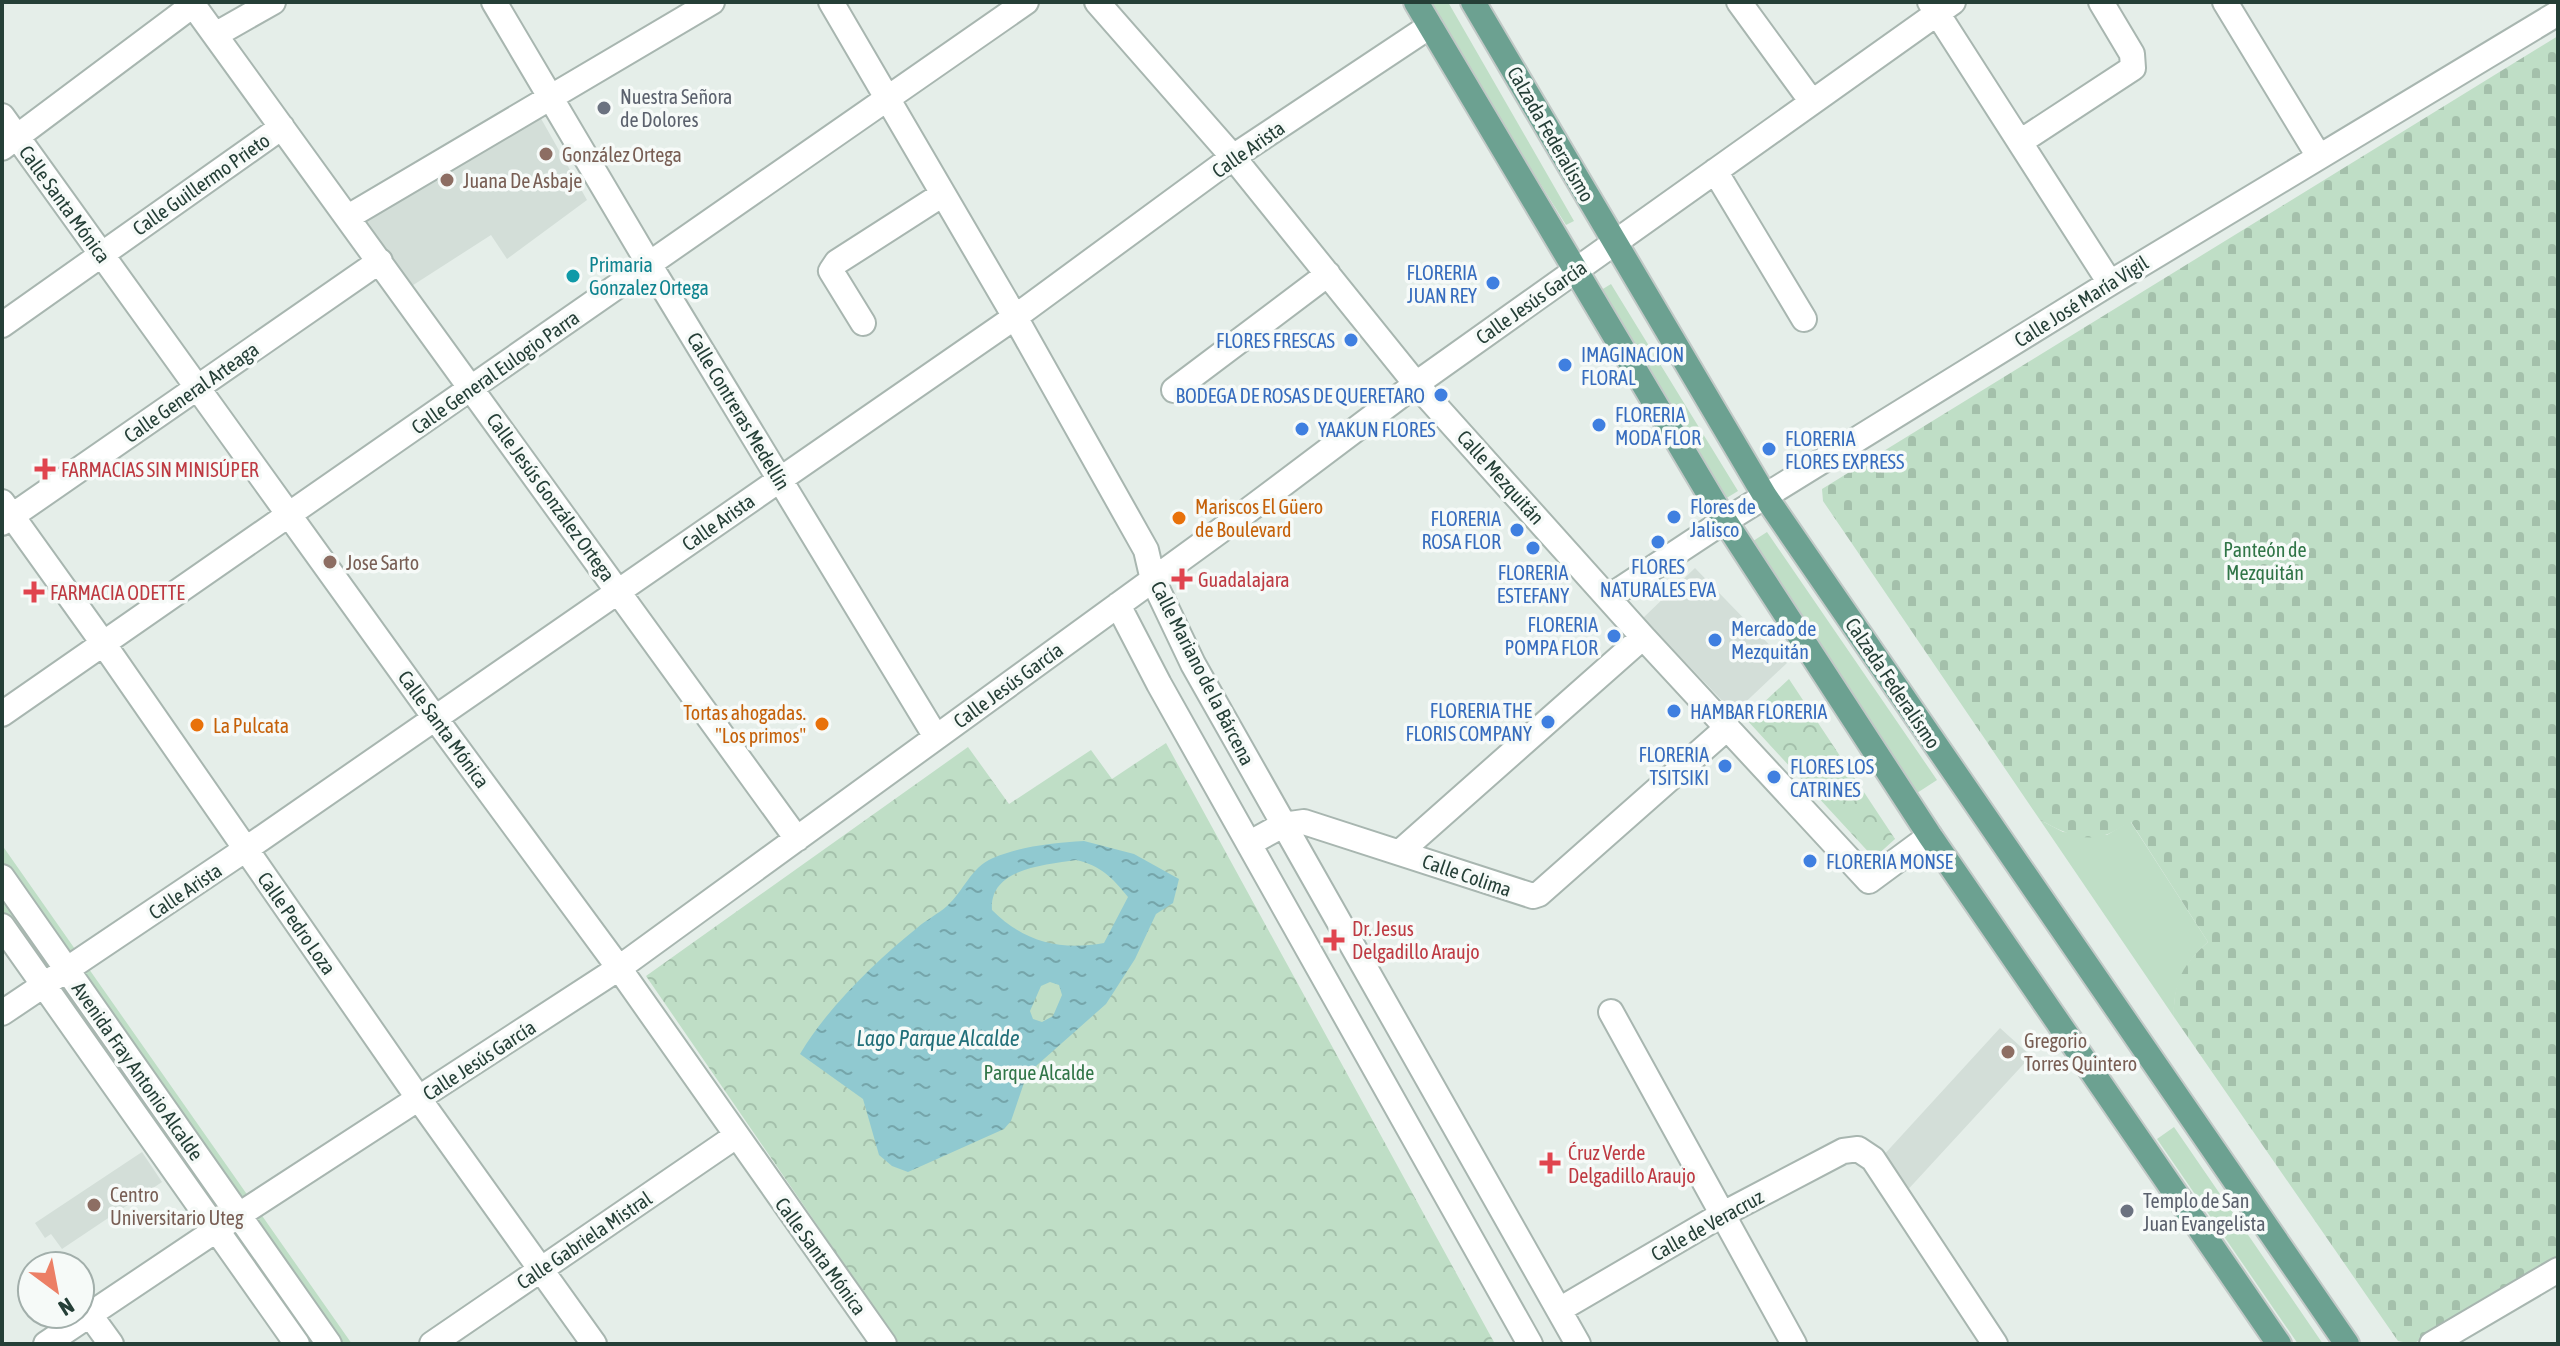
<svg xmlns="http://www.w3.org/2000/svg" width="2560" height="1346" font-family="'Asap Condensed',sans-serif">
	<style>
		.built { fill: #d3ded8 }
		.green { fill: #bfdec6 }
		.cemetery { fill: url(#cemetery-stones) }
		.park { fill: url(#park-crowns) }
		.water { fill: url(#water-ripples); fill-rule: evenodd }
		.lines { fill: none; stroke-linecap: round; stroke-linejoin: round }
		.minor-casing { stroke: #a8b6b0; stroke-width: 28 }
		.major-casing { stroke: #c2c9c7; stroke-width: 28 }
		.minor { stroke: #fff; stroke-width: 24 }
		.major { stroke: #6ca191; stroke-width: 24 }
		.worship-dot { fill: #6b7280; stroke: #f6faf8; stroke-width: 3 }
		.education-dot { fill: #8d6e63; stroke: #f6faf8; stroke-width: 3 }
		.culture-dot { fill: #0f9aa8; stroke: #f6faf8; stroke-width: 3 }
		.shop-dot { fill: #3f7fe0; stroke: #f6faf8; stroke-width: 3 }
		.health-dot { fill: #e0444e; stroke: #f6faf8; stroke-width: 3 }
		.food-dot { fill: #e8710a; stroke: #f6faf8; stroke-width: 3 }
		.labels { text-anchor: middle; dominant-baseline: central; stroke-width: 7; stroke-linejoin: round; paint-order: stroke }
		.worship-label { font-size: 20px; fill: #5b616d; stroke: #f6faf8; text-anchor: start }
		.street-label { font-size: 20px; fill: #253f37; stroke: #f6faf8 }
		.education-label { font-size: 20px; fill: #785e54; stroke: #f6faf8; text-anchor: start }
		.culture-label { font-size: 20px; fill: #0d838f; stroke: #f6faf8; text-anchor: start }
		.shop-label { font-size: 20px; fill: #366cbe; stroke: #f6faf8; text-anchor: start }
		.health-label { font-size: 20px; fill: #be3a42; stroke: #f6faf8; text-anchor: start }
		.food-label { font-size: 20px; fill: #c56008; stroke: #f6faf8; text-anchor: start }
		.park-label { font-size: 20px; fill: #307547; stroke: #f6faf8 }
		.water-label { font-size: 22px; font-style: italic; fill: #216f79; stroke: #f6faf8 }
	</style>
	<defs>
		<pattern id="cemetery-stones" width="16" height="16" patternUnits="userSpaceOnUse" patternTransform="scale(2)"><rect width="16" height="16" fill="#bfdec6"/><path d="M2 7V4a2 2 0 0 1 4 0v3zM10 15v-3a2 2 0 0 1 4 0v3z" fill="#a4c0ab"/></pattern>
		<pattern id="park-crowns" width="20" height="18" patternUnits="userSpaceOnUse" patternTransform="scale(2)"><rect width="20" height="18" fill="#bfdec6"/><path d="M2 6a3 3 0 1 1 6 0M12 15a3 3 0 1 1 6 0" fill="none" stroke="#a4c0ab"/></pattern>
		<pattern id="water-ripples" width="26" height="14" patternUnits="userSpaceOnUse" patternTransform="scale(2)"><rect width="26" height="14" fill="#90c9d0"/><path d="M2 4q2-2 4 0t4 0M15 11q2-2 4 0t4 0" fill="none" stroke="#75a5aa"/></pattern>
	</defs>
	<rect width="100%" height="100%" fill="#e5eee9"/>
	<path class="built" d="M539,115L587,200L507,259L491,235L407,289L358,222Z
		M1695,568L1787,663L1734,713L1643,618Z
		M2000,1028L2031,1056L1903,1195L1881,1158Z
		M142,1152L162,1182L62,1249L51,1234L45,1238L35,1223Z"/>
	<path class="green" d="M1423,2H1448L1574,221L1566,225L1520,151L1493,123Z
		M1611,284L1738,491L1720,502L1593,295Z
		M1767,532L1937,780L1917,793L1747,545Z
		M2040,820L2063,832L2107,835L2130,821L2208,942C2184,963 2173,985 2174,1017Z
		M2,845L352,1344H287L2,947Z
		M2174,1127L2323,1344H2298L2157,1139Z"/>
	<path class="cemetery" d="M2558,36V1256L2413,1344L2398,1341L2174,1017C2173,983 2182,965 2208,942L2131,822C2123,825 2116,831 2108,834C2084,844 2061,831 2040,820L1823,501L1822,489Z"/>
	<path class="park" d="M1789,679L1895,839L1874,858L1746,719Z
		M1166,743L1495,1344H899L646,976L968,747L1009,804L1091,750L1112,779Z"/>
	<path class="water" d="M1084,841L1134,854L1179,879L1173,903L1156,914L1135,959L1106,1004L1027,1074L1011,1121L1004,1129L908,1172L892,1166L879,1155L863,1099L800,1054C827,1008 876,961 917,928C926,920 938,914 947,906C964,891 970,868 993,858C1022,846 1053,843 1084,841ZM1076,860C1100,865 1113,878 1128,897L1104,943C1060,951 1024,942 992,910C989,868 1045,865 1076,860ZM1050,982L1059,985L1062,995L1053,1016L1042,1022L1033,1019L1030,1011L1041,986Z"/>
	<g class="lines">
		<defs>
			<path id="minor" d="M191,2L797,839
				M494,2L649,264L936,737
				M831,2L1015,317L1146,550L1153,580L1193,664L1578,1344
				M1097,2L1233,157L1416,384L1643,637L1869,881L1930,836
				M1739,2L1812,102
				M1930,2L2110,283
				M2225,2L2318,155
				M215,35L273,2
				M2,116L435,718L619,968L884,1344
				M2020,142L2133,68L2132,54L2101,2
				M2,148L193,5
				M1715,171L1804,319
				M348,217L712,2
				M863,323L831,271L837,262L943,194
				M2,325L282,127
				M1174,390L1328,274
				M2,502L103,643L419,1099L594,1344
				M2,523L380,261
				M1609,597L1712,529L2110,283L2558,13
				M1118,605L1159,684L1530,1344
				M2,714L1026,2
				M1250,843L1283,825L1304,822L1533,896L1539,894L1727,728
				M1400,852L1643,637
				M2,877L329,1344
				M2,926L297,1344
				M1611,1012L1794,1344
				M2,1013L246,849L1015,317L1233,157L1430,26
				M1559,1310L1723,1214L1843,1151L1858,1149L1873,1159L1995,1344
				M90,1315L111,1344
				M46,1344L216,1230L619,968L1246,512L1416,384L1953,2
				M432,1344L736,1136
				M2432,1344L2558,1270"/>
			<path id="major" d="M1416,2L1725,521L1930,836L2279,1344
				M1473,2L1765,496L2347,1344"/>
		</defs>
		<use href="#minor" class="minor-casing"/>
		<use href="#major" class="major-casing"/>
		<use href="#minor" class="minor"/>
		<use href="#major" class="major"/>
	</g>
	<g class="worship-dot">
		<circle cx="604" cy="108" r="8"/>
		<circle cx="2127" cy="1211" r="8"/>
	</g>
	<g class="education-dot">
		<circle cx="546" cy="154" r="8"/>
		<circle cx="447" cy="180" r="8"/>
		<circle cx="330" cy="562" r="8"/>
		<circle cx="2008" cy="1052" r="8"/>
		<circle cx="94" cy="1205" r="8"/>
	</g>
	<circle class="culture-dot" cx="573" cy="276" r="8"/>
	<g class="shop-dot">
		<circle cx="1493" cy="283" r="8"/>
		<circle cx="1351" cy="340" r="8"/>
		<circle cx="1565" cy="365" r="8"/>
		<circle cx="1441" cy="395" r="8"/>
		<circle cx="1599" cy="425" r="8"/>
		<circle cx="1302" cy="429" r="8"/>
		<circle cx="1769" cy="449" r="8"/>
		<circle cx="1674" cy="517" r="8"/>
		<circle cx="1517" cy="530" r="8"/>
		<circle cx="1658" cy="542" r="8"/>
		<circle cx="1533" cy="548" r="8"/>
		<circle cx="1614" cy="636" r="8"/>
		<circle cx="1715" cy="640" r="8"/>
		<circle cx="1674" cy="711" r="8"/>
		<circle cx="1548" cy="722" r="8"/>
		<circle cx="1725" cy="766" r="8"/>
		<circle cx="1774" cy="777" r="8"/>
		<circle cx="1810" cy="861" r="8"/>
	</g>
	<g class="health-dot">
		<path d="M41 457h8v8h8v8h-8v8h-8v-8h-8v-8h8z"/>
		<path d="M1178 567h8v8h8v8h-8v8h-8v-8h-8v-8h8z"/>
		<path d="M30 580h8v8h8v8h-8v8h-8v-8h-8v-8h8z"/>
		<path d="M1330 928h8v8h8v8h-8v8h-8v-8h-8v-8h8z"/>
		<path d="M1546 1151h8v8h8v8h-8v8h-8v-8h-8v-8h8z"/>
	</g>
	<g class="food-dot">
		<circle cx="1179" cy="518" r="8"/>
		<circle cx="822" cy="724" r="8"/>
		<circle cx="197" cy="725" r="8"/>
	</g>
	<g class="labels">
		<g class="worship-label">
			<text x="620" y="96">Nuestra Señora<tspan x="620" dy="23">de Dolores</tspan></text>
			<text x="2143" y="1200">Templo de San<tspan x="2143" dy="23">Juan Evangelista</tspan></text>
		</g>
		<g class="street-label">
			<text transform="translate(1551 134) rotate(60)">Calzada Federalismo</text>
			<text transform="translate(1248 149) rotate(-35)">Calle Arista</text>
			<text transform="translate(201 184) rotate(-35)">Calle Guillermo Prieto</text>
			<text transform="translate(65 204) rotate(54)">Calle Santa Mónica</text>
			<text transform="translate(2081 301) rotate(-32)">Calle José María Vigil</text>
			<text transform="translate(1531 302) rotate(-35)">Calle Jesús García</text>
			<text transform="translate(495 372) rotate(-35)">Calle General Eulogio Parra</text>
			<text transform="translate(191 392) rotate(-35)">Calle General Arteaga</text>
			<text transform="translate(739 411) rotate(59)">Calle Contreras Medellín</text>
			<text transform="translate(1501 477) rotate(48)">Calle Mezquitán</text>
			<text transform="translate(551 497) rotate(54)">Calle Jesús González Ortega</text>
			<text transform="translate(718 522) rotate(-35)">Calle Arista</text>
			<text transform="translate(1203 673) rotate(63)">Calle Mariano de la Bárcena</text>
			<text transform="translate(1893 683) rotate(56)">Calzada Federalismo</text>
			<text transform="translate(1008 685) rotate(-36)">Calle Jesús García</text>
			<text transform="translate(444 729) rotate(54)">Calle Santa Mónica</text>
			<text transform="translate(1467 875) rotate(19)">Calle Colima</text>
			<text transform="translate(185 891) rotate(-34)">Calle Arista</text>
			<text transform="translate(297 923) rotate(55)">Calle Pedro Loza</text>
			<text transform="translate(479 1060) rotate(-33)">Calle Jesús García</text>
			<text transform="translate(138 1071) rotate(55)">Avenida Fray Antonio Alcalde</text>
			<text transform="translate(1707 1225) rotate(-29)">Calle de Veracruz</text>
			<text transform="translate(584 1240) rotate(-34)">Calle Gabriela Mistral</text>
			<text transform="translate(821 1256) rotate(54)">Calle Santa Mónica</text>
		</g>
		<g class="education-label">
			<text x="562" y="154">González Ortega</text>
			<text x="463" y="180">Juana De Asbaje</text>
			<text x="346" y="562">Jose Sarto</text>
			<text x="2024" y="1040">Gregorio<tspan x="2024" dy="23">Torres Quintero</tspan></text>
			<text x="110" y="1194">Centro<tspan x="110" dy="23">Universitario Uteg</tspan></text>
		</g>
		<g class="culture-label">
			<text x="589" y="264">Primaria<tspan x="589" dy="23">Gonzalez Ortega</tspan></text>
		</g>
		<g class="shop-label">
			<text x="1477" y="272" text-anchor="end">FLORERIA<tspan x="1477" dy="23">JUAN REY</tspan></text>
			<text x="1335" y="340" text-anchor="end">FLORES FRESCAS</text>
			<text x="1581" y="354">IMAGINACION<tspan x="1581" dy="23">FLORAL</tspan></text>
			<text x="1425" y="395" text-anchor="end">BODEGA DE ROSAS DE QUERETARO</text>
			<text x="1615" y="414">FLORERIA<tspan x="1615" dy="23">MODA FLOR</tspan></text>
			<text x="1318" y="429">YAAKUN FLORES</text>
			<text x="1785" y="438">FLORERIA<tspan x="1785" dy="23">FLORES EXPRESS</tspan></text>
			<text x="1690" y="506">Flores de<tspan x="1690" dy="23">Jalisco</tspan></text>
			<text x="1501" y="518" text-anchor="end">FLORERIA<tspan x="1501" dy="23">ROSA FLOR</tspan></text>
			<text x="1658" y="566" text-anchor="middle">FLORES<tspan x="1658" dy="23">NATURALES EVA</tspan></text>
			<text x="1533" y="572" text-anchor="middle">FLORERIA<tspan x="1533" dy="23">ESTEFANY</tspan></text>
			<text x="1598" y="624" text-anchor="end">FLORERIA<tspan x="1598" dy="23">POMPA FLOR</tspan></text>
			<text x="1731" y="628">Mercado de<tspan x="1731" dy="23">Mezquitán</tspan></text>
			<text x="1532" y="710" text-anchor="end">FLORERIA THE<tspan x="1532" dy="23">FLORIS COMPANY</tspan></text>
			<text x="1690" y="711">HAMBAR FLORERIA</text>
			<text x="1709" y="754" text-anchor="end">FLORERIA<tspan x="1709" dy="23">TSITSIKI</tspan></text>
			<text x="1790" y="766">FLORES LOS<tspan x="1790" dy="23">CATRINES</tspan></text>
			<text x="1826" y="861">FLORERIA MONSE</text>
		</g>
		<g class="health-label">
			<text x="61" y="469">FARMACIAS SIN MINISÚPER</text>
			<text x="1198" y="579">Guadalajara</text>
			<text x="50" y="592">FARMACIA ODETTE</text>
			<text x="1352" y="928">Dr. Jesus<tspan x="1352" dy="23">Delgadillo Araujo</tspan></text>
			<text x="1568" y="1152">Ćruz Verde<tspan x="1568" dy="23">Delgadillo Araujo</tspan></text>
		</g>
		<g class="food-label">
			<text x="1195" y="506">Mariscos El Güero<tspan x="1195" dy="23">de Boulevard</tspan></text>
			<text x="806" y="712" text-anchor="end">Tortas ahogadas.<tspan x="806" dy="23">"Los primos"</tspan></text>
			<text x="213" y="725">La Pulcata</text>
		</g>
		<g class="park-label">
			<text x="2265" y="549">Panteón de<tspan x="2265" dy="23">Mezquitán</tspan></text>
			<text x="1039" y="1072">Parque Alcalde</text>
		</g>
		<g class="water-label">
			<text x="938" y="1038">Lago Parque Alcalde</text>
		</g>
	</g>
	<rect width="2560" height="1346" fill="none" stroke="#253f37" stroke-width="8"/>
	<g transform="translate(56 1290) rotate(148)"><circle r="38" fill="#f6faf8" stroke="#a2afab" stroke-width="2"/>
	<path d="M0-6L14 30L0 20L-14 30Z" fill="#ec7f65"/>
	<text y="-12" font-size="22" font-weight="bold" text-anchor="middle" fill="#253f37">N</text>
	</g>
</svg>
